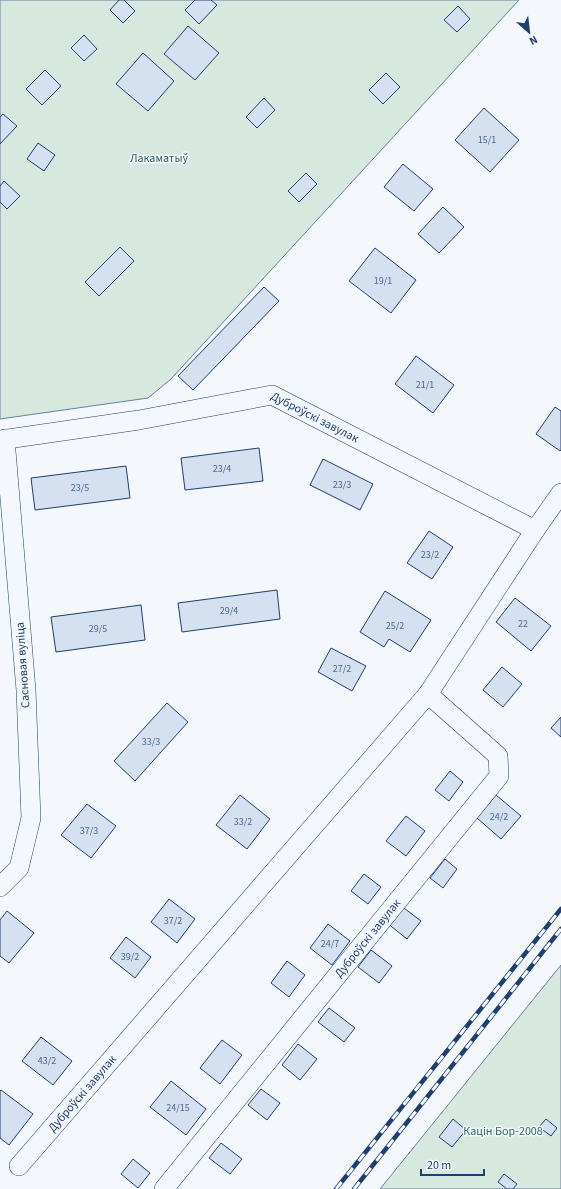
<svg xmlns="http://www.w3.org/2000/svg" width="561" height="1189" font-family="'Source Sans 3',sans-serif">
	<style>
		.green { fill: #d7e8df; stroke: #687fa3 }
		.building { fill: #d5e0f0; stroke: #1d3f73 }
		.lines { fill: none; stroke-linecap: round; stroke-linejoin: round }
		.minor-casing { stroke: #1d3f73; stroke-width: 20 }
		.minor { stroke: #f4f7fb; stroke-width: 19 }
		.rail-casing { stroke: #1d3f73; stroke-width: 4.5 }
		.rail { stroke: #f4f7fb; stroke-width: 3; stroke-dasharray: 9; stroke-linecap: butt }
		.labels { text-anchor: middle; dominant-baseline: central; stroke-width: 3; stroke-linejoin: round; paint-order: stroke }
		.number-label { font-size: 10px; fill: #4b6792 }
		.park-label { font-size: 12px; fill: #2c6c60; stroke: #f4f7fb }
		.street-label { font-size: 12px; fill: #1d3f73; stroke: #f4f7fb }
	</style>
	<rect width="100%" height="100%" fill="#f4f7fb"/>
	<path class="green" d="M0,0H519L171,379L148,398L0,419Z
		M561,965V1189H380Z"/>
	<path class="building" d="M119,0H124L135,11L123,23L110,10Z
		M195,0H211L217,5L199,24L185,10Z
		M458,6L470,19L457,32L444,20Z
		M188,26L219,53L195,80L164,54Z
		M84,35L97,49L84,61L71,48Z
		M143,53L174,81L148,111L116,84Z
		M45,70L61,86L42,105L26,89Z
		M386,73L400,87L383,104L369,90Z
		M264,98L275,110L257,128L246,117Z
		M484,108L519,140L490,172L455,140Z
		M3,114L17,126L0,144V117Z
		M38,143L55,155L44,171L27,159Z
		M403,164L433,189L414,211L384,187Z
		M306,173L317,184L299,202L288,191Z
		M4,181L20,196L7,209L0,202V186Z
		M443,207L464,227L439,253L418,234Z
		M120,247L134,261L99,296L85,282Z
		M375,248L416,280L391,313L349,281Z
		M264,287L279,301L193,390L178,376Z
		M416,356L454,385L433,413L395,384Z
		M555,407L561,411V450L560,451L536,434Z
		M259,448L263,481L185,490L181,458Z
		M323,459L373,484L360,510L310,485Z
		M126,466L130,498L35,510L31,478Z
		M429,531L453,547L432,579L407,563Z
		M277,590L280,619L182,632L178,603Z
		M385,591L431,620L410,652L389,639L384,647L360,632Z
		M515,598L551,626L531,651L496,622Z
		M141,605L145,640L56,652L51,617Z
		M331,648L366,666L352,691L318,672Z
		M502,667L522,684L503,707L483,690Z
		M167,703L188,722L135,781L114,761Z
		M561,717V737L551,728Z
		M450,771L463,782L449,801L435,790Z
		M240,795L270,819L247,849L216,825Z
		M496,795L521,816L501,839L477,818Z
		M87,804L116,826L91,858L61,835Z
		M406,816L425,831L406,856L386,841Z
		M445,859L457,869L443,888L430,878Z
		M364,874L381,887L368,904L351,891Z
		M169,899L195,919L177,943L151,922Z
		M400,905L421,921L407,939L387,923Z
		M7,911L34,933L9,963L0,956V920Z
		M328,924L350,941L332,965L310,948Z
		M126,937L151,957L135,978L110,958Z
		M371,950L392,966L379,983L358,967Z
		M287,961L305,975L289,997L271,983Z
		M329,1008L355,1028L344,1042L318,1022Z
		M41,1037L72,1061L53,1085L22,1061Z
		M222,1040L242,1055L220,1084L200,1068Z
		M298,1044L317,1059L300,1080L282,1065Z
		M171,1081L206,1109L186,1135L150,1107Z
		M261,1089L280,1103L267,1120L248,1105Z
		M1,1090L33,1114L9,1145L0,1138V1091Z
		M453,1119L466,1130L452,1147L439,1137Z
		M546,1119L557,1128L551,1136L539,1127Z
		M221,1143L242,1159L230,1174L209,1158Z
		M133,1159L150,1173L138,1188L121,1174Z
		M504,1174L517,1184L513,1189H507L498,1182Z"/>
	<g class="lines">
		<defs>
			<g id="minor">
				<path id="s1" d="M0,440L139,420L272,395L535,530"/>
				<path d="M0,887L19,868L31,818L26,690L5,439"/>
				<path id="s2" d="M19,1166L428,694L535,530L561,493"/>
				<path id="s3" d="M164,1189L499,776L498,756L428,694"/>
			</g>
		</defs>
		<use href="#minor" class="minor-casing"/>
		<use href="#minor" class="minor"/>
		<defs>
			<path id="rail" d="M336,1189L561,909
				M354,1189L561,929"/>
		</defs>
		<use href="#rail" class="rail-casing"/>
		<use href="#rail" class="rail"/>
	</g>
	<g class="labels">
		<g class="number-label">
			<text x="487" y="140">15/1</text>
			<text x="383" y="281">19/1</text>
			<text x="425" y="385">21/1</text>
			<text x="222" y="469">23/4</text>
			<text x="342" y="485">23/3</text>
			<text x="80" y="488">23/5</text>
			<text x="430" y="555">23/2</text>
			<text x="229" y="611">29/4</text>
			<text x="523" y="624">22</text>
			<text x="395" y="626">25/2</text>
			<text x="98" y="629">29/5</text>
			<text x="342" y="669">27/2</text>
			<text x="151" y="742">33/3</text>
			<text x="499" y="817">24/2</text>
			<text x="243" y="822">33/2</text>
			<text x="89" y="831">37/3</text>
			<text x="173" y="921">37/2</text>
			<text x="330" y="944">24/7</text>
			<text x="130" y="957">39/2</text>
			<text x="47" y="1061">43/2</text>
			<text x="178" y="1108">24/15</text>
		</g>
		<g class="park-label">
			<text x="159" y="158">Лакаматыў</text>
			<text x="503" y="1131">Кацін Бор-2008</text>
		</g>
		<g class="street-label">
			<text stroke="none"><textPath href="#s1" startOffset="324">Дуброўскі завулак</textPath></text>
			<text transform="translate(23 665) rotate(-94)">Сасновая вуліца</text>
			<text stroke="none"><textPath href="#s3" startOffset="323">Дуброўскі завулак</textPath></text>
			<text stroke="none"><textPath href="#s2" startOffset="96">Дуброўскі завулак</textPath></text>
		</g>
	</g>
	<g transform="translate(529 32) rotate(152)" stroke="#f4f7fb" stroke-width="3" paint-order="stroke">
	<path d="M0-3L7 15L0 10L-7 15Z" fill="#1d3f73"/>
	<text y="-6" font-size="11" font-weight="bold" text-anchor="middle" fill="#1d3f73">N</text>
	</g>
	<path d="M421 1169v6h63v-6" fill="none" stroke="#1d3f73" stroke-width="2"/>
	<text x="427" y="1169" font-size="12" fill="#1d3f73" stroke="#f4f7fb" stroke-width="3" paint-order="stroke">20 m</text>
</svg>
